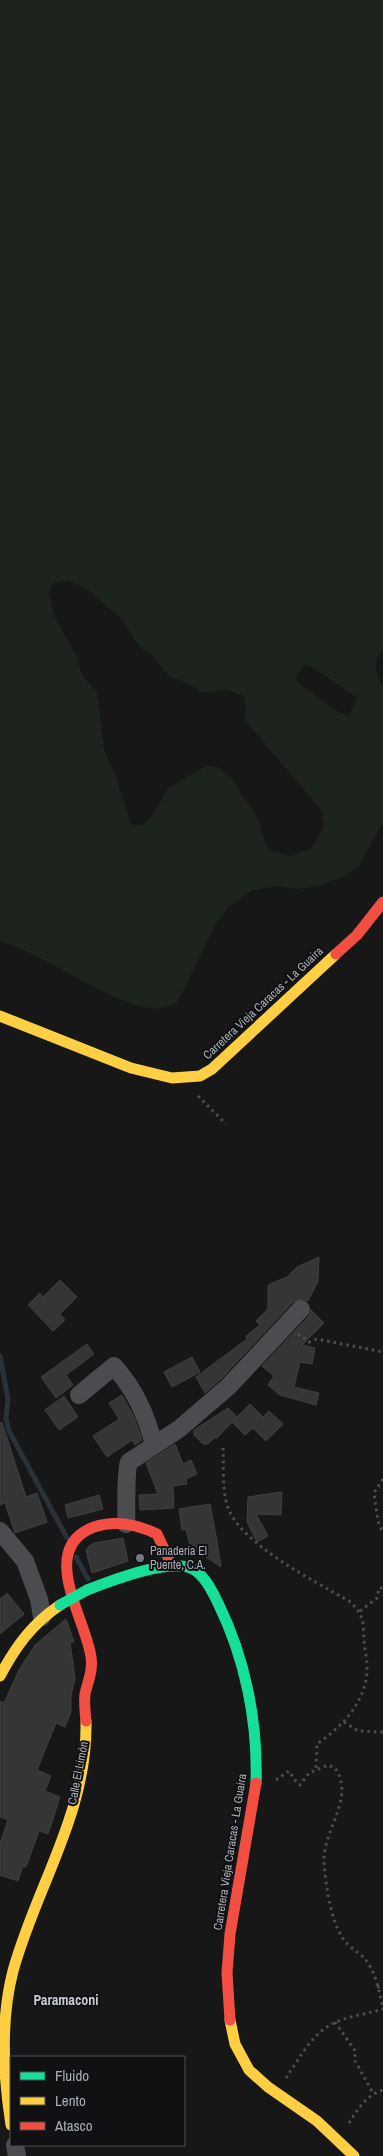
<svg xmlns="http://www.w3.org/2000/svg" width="383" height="2156" font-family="'Archivo Narrow',sans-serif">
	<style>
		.green { fill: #1d241e; fill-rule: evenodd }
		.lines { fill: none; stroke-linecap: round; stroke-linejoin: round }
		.stream { stroke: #2a3239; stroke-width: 5 }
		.building { fill: #353536; stroke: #3f4043 }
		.path { stroke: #4d4e52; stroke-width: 3; stroke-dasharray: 2.5 4; stroke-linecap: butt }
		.street { stroke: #4b4c50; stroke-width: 18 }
		.fast { stroke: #16e098; stroke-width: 11 }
		.slow { stroke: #ffcf43; stroke-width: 11 }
		.jam { stroke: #f24e42; stroke-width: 11 }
		.fast-bridge { stroke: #16e098; stroke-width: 11 }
		.poi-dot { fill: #757880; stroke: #111113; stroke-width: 2 }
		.labels { text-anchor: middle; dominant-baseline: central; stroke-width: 4; stroke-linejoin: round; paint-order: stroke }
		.street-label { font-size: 12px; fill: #a8adb8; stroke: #111113 }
		.poi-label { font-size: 12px; fill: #a8adb8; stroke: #111113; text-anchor: start }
		.neighbourhood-label { font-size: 14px; font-weight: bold; fill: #c9ccd4; stroke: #111113 }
	</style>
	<rect width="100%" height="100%" fill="#171717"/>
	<path class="green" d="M0,0H383V650C371,661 376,675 383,687V822L359,866L345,876L318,886L297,889L275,886L251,891L228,907L217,922L177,1003C167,1007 158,1010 147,1008C95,995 51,958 0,941ZM66,580L85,588L122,619L139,646L153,656L169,676L191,685L200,692L210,693L226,689L243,696L246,706L245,720L322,811L324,826L311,849L290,856L271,851C260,838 263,828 256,816C253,809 247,803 243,796C234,782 227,765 206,766L168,788L153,815L144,825H131L115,774L104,750L97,692L86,680L80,670L78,658L54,616L49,593L53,583ZM305,664L311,666L357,698L349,716L338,712L297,682L296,676Z"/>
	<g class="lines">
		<path class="stream" d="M0,1356L8,1399L6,1418L9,1431L67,1538
			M76,1557L88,1579"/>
	</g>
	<path class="building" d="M319,1257L318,1281L308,1301L303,1299L293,1302L221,1379L205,1393L196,1377L247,1339L246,1336L260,1325L256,1321L268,1309V1285L287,1277L297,1267Z
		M60,1280L77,1297L60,1314L65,1320L53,1331L28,1305L40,1293L43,1297Z
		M311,1310L324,1323L302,1345L315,1348L312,1364L300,1362L294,1387L319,1393L316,1405L280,1395L268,1385L274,1376L262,1366L309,1316Z
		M87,1344L94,1354L66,1375L73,1385L56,1398L41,1377Z
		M192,1357L200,1372L172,1387L164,1372Z
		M122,1395L134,1417L142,1440L135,1445L132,1440L107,1457L93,1436L119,1419L109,1403Z
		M64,1396L78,1417L59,1430L45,1410Z
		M250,1404L263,1417L269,1411L283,1424L266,1441L253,1428L245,1435L232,1422Z
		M228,1408L237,1417L216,1439L215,1437L208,1444H203L194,1435V1430Z
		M2,1422L26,1497L37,1493L47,1522L15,1533L5,1503L0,1505V1423Z
		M175,1444L183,1464L191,1460L197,1474L186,1479L187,1484L173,1486L174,1508L140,1510L139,1495L158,1494L146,1463Z
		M282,1492L281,1515L256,1514L268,1536L257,1542L247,1522L248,1497Z
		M99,1495L103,1509L68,1518L65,1505Z
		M210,1504L217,1541L221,1567L203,1555L192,1554L186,1529L182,1530L179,1509Z
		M123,1538L128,1561L92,1573L86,1551L89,1546L94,1543Z
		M7,1593L24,1614L0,1634V1599Z
		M66,1619L74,1642H70L75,1679L71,1695V1712L65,1727L56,1723L37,1770L51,1776L45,1791L60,1797L48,1834L39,1831L26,1867L23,1866L18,1881L0,1875V1843L8,1820L0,1817V1701L4,1703L19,1670L35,1645Z"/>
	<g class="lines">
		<path class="path" d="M198,1096L226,1124
			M298,1334L309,1342L317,1339L383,1352
			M223,1448C224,1466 222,1487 227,1505C238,1543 316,1582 349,1601C365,1615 363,1623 364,1642C365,1650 367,1658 367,1666C368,1700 343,1726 317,1744L316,1769
			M383,1479L374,1493L378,1521L383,1533
			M360,1611L377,1598L379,1588H383
			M344,1722L358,1731L383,1732
			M276,1780L289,1771L297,1783L300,1785L309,1773L328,1765L335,1768C356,1798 322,1830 324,1863C326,1886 330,1917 342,1937C347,1946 357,1951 364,1958C376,1971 379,1992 383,2008
			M377,1987L383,1986
			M335,2022L356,2052L354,2059L373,2093
			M286,2078C299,2059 312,2033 334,2023C348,2016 367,2014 383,2009
			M349,2123C358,2109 366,2095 383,2090"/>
		<path class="street" d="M79,1395L114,1366C135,1390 146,1414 154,1445
			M126,1524C127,1511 125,1471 129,1462L179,1429L228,1387L301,1309
			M0,1531L25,1561L39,1599L42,1617
			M15,2145L17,2156"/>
		<path class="fast" d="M87,1590C110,1581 170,1557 193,1569C205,1576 212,1591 218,1603C245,1658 258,1721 256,1783"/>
		<path class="slow" d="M0,1016L131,1068L172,1078L200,1076L212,1069L336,954
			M0,1676C16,1646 32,1624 60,1605
			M230,2020L235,2044L249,2070L268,2087L317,2121L354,2156
			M11,2125C3,2074 0,2021 13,1971C36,1887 88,1812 86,1721"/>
		<path class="jam" d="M336,954L357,935L383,902
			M86,1721C85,1712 84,1703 85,1694C88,1681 93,1671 91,1657C86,1619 37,1548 94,1527C115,1520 138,1525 157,1534L172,1566
			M230,2020L227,1973L230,1934L256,1783"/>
		<path class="fast-bridge" d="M60,1605L87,1590"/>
	</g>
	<circle class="poi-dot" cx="140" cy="1558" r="5"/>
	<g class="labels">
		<g class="street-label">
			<text transform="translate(263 1003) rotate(-43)">Carretera Vieja Caracas - La Guaira</text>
			<text transform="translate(78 1773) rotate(-79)">Calle El Limón</text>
			<text transform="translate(230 1852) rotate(-81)">Carretera Vieja Caracas - La Guaira</text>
		</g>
		<g class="poi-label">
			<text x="150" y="1551">Panadería El<tspan x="150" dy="14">Puente, C.A.</tspan></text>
		</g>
		<g class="neighbourhood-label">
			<text x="66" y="2000">Paramaconi</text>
		</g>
	</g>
	<rect x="10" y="2056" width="175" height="90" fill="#111113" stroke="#4d4f55"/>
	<rect x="20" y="2072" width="25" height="8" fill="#16e098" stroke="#4d4f55"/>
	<text x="55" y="2081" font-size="15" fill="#a8adb8">Fluido</text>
	<rect x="20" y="2097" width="25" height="8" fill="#ffcf43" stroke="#4d4f55"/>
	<text x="55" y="2106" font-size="15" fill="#a8adb8">Lento</text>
	<rect x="20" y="2122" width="25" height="8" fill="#f24e42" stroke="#4d4f55"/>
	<text x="55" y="2131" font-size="15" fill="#a8adb8">Atasco</text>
</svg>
